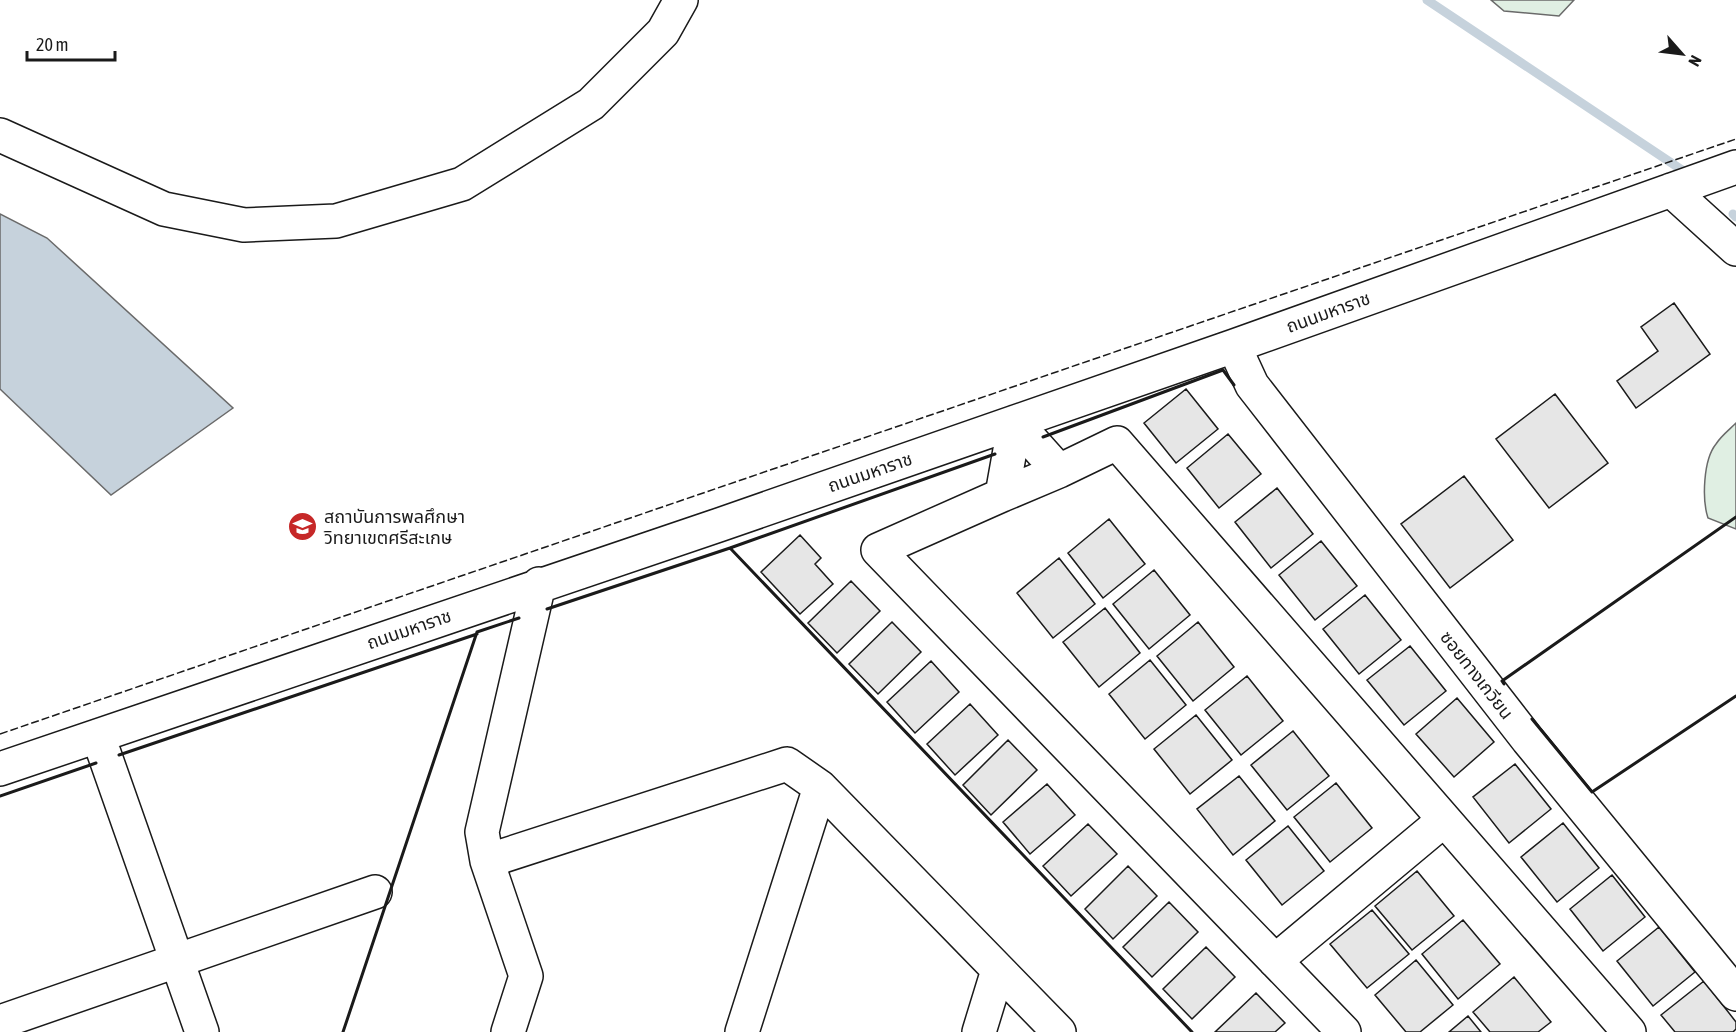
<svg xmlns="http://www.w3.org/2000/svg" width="1736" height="1032" font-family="'Asap Condensed','Noto Sans Thai',sans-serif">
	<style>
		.green { fill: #e0efe3; stroke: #6a6a6a; stroke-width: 1.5 }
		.water { fill: #c6d2dc; stroke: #6a6a6a; stroke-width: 1.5 }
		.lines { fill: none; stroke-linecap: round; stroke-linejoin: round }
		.stream { stroke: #c6d2dc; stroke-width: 9 }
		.building { fill: #e6e6e6; stroke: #1a1a1a; stroke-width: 1.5 }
		.minor-casing { stroke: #1a1a1a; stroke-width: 36 }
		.minor { stroke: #fff; stroke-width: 33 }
		.fence { stroke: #1a1a1a; stroke-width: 1.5; stroke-dasharray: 8 3; stroke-linecap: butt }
		.wall { stroke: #1a1a1a; stroke-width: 3 }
		.labels { text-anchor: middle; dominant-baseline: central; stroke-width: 4.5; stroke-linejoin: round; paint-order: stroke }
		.street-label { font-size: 18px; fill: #1a1a1a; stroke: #fff }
		.poi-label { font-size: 18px; fill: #1a1a1a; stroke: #fff; text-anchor: start }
	</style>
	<rect width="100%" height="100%" fill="#fff"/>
	<path class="green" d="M1491,0H1574L1559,16L1504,11Z
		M1736,423V529L1708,518C1702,500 1703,460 1716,444C1721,436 1729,430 1736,423Z"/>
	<path class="water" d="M0,214L47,238L233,408L111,495L0,389Z"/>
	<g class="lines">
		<path class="stream" d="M1427,0L1682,170
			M1733,214L1736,217"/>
	</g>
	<path class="building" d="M1674,303L1710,354L1636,408L1617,381L1658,351L1641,327Z
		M1186,389L1218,429L1176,463L1144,423Z
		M1555,394L1608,463L1549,508L1496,439Z
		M1228,434L1261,474L1219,508L1187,468Z
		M1464,476L1513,540L1450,588L1401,524Z
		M1277,488L1313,534L1271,568L1235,522Z
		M1109,519L1145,564L1103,598L1068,553Z
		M800,535L821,558L815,564L833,584L800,614L761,572Z
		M1321,541L1357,586L1315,620L1279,575Z
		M1059,558L1095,604L1053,638L1017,593Z
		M1154,570L1190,615L1149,649L1113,604Z
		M851,581L880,611L837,653L808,623Z
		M1365,595L1401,640L1359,674L1323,629Z
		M1105,608L1140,653L1099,687L1063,642Z
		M892,622L921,652L878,694L849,664Z
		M1198,622L1234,667L1193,701L1157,656Z
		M1410,646L1446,691L1404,725L1367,680Z
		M1150,660L1186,705L1145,739L1109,694Z
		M931,661L959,692L915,733L887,702Z
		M1247,676L1283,721L1241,755L1205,710Z
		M1457,698L1494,742L1454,777L1416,734Z
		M970,704L998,735L955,775L927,744Z
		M1196,715L1232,760L1190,794L1154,749Z
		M1293,731L1329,776L1287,810L1251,765Z
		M1008,740L1037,770L991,815L963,785Z
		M1515,764L1551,809L1509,843L1473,797Z
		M1239,776L1275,821L1233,855L1197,809Z
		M1336,783L1372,828L1330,862L1294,817Z
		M1047,784L1075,815L1030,854L1003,822Z
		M1563,823L1599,868L1557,902L1521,857Z
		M1088,824L1117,854L1071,896L1043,866Z
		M1288,826L1324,871L1282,905L1246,860Z
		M1128,866L1157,896L1113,939L1085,909Z
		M1417,871L1454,916L1412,950L1375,906Z
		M1612,875L1645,917L1603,951L1570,909Z
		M1169,902L1198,932L1152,977L1123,947Z
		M1372,910L1409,954L1367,988L1330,944Z
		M1463,920L1500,964L1458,999L1422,954Z
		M1659,927L1695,972L1653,1006L1617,961Z
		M1206,947L1235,977L1192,1019L1163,989Z
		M1416,960L1453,1005L1420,1032H1406L1375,995Z
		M1514,977L1551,1022L1538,1032H1490L1473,1012Z
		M1704,981L1736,1022V1029L1733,1032H1675L1661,1015Z
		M1256,993L1285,1023L1275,1032H1215Z
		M1468,1016L1481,1032H1449Z"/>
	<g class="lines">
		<defs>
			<path id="minor" d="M0,135L164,209L244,225L336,221L462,184L591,104L663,32L681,0
				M1671,190L1736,249
				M1234,346L1252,385L1528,740L1736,994
				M1015,422L1059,471L1117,443L1629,1032
				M1015,422L1002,495L878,550L1344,1032
				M1002,495L1059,471
				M98,736L202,1032
				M0,769L719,525L1234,346L1736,167
				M487,861L787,764L820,787L1059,1032
				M1275,961L1444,820
				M0,1022L375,892
				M508,1032L526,976L487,861L482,832L539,584
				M742,1032L820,787
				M979,1032L998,970"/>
		</defs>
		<use href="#minor" class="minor-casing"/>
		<use href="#minor" class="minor"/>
		<path class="fence" d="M0,734L1736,139"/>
		<path class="wall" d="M1043,437L1223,370L1234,385
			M995,454L730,548L1192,1032
			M547,609L730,548L732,550
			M1504,684L1502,681L1736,517
			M1532,719L1592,792L1736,696
			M119,755L477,634
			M0,796L96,763
			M343,1032L477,632L519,618"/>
	</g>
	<defs>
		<symbol id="university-disc" viewBox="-11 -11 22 22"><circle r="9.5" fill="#c62828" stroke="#fff"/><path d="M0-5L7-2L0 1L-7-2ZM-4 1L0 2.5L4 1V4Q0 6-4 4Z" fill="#fff"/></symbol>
	</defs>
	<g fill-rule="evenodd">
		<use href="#university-disc" x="286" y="510" width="33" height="33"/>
	</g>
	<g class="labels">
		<g class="street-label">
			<text transform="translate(1328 312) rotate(-20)">ถนนมหาราช</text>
			<text transform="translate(870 472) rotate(-19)">ถนนมหาราช</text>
			<text transform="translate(409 629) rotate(-19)">ถนนมหาราช</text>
			<text transform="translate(1477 675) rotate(52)">ซอยทางเกวียน</text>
		</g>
		<g class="poi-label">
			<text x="324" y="516">สถาบันการพลศึกษา<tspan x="324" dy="21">วิทยาเขตศรีสะเกษ</tspan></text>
		</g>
	</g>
	<g transform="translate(1682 54) rotate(118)" stroke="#ffffff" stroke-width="4.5" paint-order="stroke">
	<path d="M0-4.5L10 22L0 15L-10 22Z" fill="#1a1a1a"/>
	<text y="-9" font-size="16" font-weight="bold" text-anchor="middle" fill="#1a1a1a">N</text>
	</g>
	<path d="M27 51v9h88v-9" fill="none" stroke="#1a1a1a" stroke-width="3"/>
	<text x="36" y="51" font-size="18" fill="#1a1a1a" stroke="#ffffff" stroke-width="4.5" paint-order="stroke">20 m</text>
</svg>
